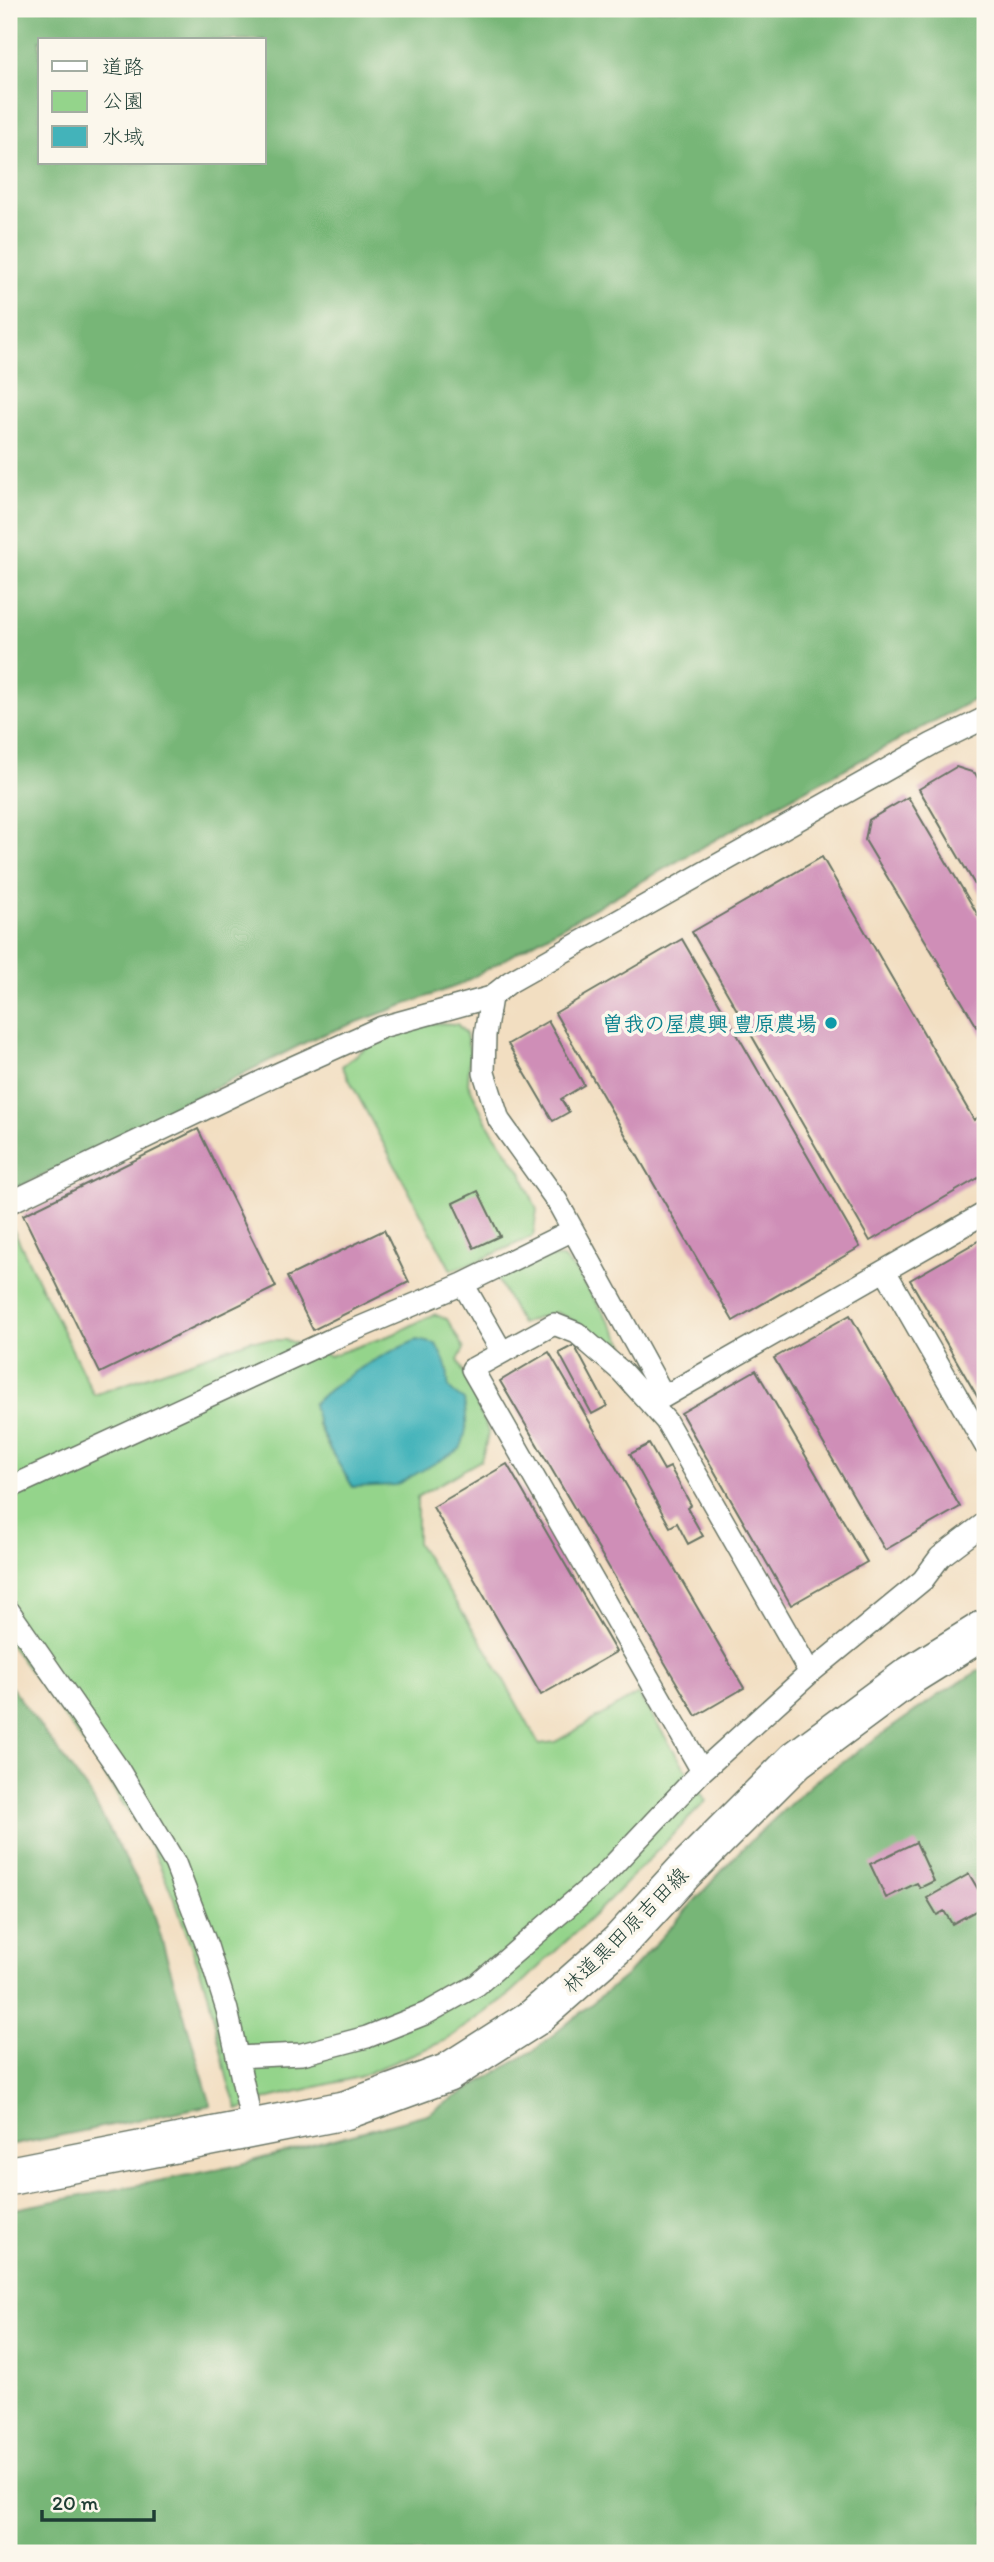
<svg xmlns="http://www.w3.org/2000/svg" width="994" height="2562" font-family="Itim,'Klee One',sans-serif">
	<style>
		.green { fill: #94d48b; stroke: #5a8860; stroke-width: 2; fill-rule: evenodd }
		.forest { fill: #77b677; stroke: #4b7a56; stroke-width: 2; fill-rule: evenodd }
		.water { fill: #43b3ba; stroke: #317877; stroke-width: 2 }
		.building { fill: #cf8eb7 }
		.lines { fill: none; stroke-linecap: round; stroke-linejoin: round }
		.service-casing { stroke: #697565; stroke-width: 24 }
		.tertiary-casing { stroke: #697565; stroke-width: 41 }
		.service { stroke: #fff; stroke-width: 21 }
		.tertiary { stroke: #fff; stroke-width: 38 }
		.culture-dot { fill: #0f9aa8; stroke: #fbf7ec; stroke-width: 2.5 }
		.labels { text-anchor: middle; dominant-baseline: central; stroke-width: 7; stroke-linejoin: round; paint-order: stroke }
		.culture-label { font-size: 21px; font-weight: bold; fill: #0d838f; stroke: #fbf7ec; text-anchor: end }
		.street-label { font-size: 21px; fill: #1f3d34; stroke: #fbf7ec }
	</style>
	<rect width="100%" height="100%" fill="#fbf7ec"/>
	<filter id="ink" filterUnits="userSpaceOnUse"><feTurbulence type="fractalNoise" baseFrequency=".0143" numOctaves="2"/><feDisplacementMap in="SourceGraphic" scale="14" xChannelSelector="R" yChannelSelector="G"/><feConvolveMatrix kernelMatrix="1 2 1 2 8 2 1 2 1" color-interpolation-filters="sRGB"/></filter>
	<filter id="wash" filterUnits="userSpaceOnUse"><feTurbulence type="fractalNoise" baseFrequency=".00686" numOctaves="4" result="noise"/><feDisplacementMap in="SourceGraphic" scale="28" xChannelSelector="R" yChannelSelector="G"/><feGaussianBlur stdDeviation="1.57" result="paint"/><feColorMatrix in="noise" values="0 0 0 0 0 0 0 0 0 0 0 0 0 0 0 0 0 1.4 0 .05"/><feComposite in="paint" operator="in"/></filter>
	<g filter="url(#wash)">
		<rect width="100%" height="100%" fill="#f2dec1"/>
		<path class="green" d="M431,1023L457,1024L466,1034L470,1052L468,1083L487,1123L521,1172L537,1210L533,1236L474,1263L451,1270L342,1066L368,1046Z
			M9,1221L94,1395L251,1340H286L330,1356L394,1334L434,1314L447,1319L464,1349L458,1360L489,1433L481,1460L417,1497V1543L490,1655L539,1744L555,1742L638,1694L706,1801L597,1912L508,1996L446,2040L359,2077L269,2098L238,2110L228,2082L208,1993L174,1898L153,1850L85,1745L9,1643ZM448,1369L446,1381L452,1393L353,1487L327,1445L317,1423Z
			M542,1257L563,1258L576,1271L625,1345L611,1351L588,1328L556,1312L521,1324L497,1278Z"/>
		<path class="forest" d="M9,9H985V694L775,806L459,985L316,1037L9,1192ZM40,40H264V163H40Z
			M985,1667V2553H9V2210L230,2167L427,2114L536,2049L628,1974L740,1851L815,1781L940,1694Z
			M9,1684L90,1794L152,1908L211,2105L9,2146Z"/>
		<path class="water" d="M417,1340L436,1344C439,1351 444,1359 446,1366C452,1385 440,1385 464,1400C467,1419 468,1432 460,1449L396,1485L353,1487C336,1460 319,1435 313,1404C342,1376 381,1355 417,1340Z"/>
		<g id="blocks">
			<path class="building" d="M956,767L975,773L985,791V902L919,789Z
				M908,797L985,927V1040L865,840L869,820Z
				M822,857L974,1120L985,1113V1174L870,1241L692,932Z
				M682,939L860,1247L733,1321L555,1013Z
				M548,1021L584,1085L561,1099L569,1112L553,1121L508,1044Z
				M198,1129L276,1287L100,1373L23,1215Z
				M478,1191L500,1236L474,1248L453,1203Z
				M384,1230L409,1282L313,1330L287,1277Z
				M985,1237V1410L910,1280Z
				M850,1315L960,1507L885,1550L774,1358Z
				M574,1345L607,1406L592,1414L559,1353Z
				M549,1352L744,1688L696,1716L500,1381Z
				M756,1370L867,1562L791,1605L681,1413Z
				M649,1444L664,1470L670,1467L691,1505L687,1508L703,1536L688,1544L677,1523L670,1527L630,1454Z
				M507,1464L616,1652L541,1695L433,1507Z
				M916,1842L934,1881L920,1888L917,1883L886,1898L870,1864Z
				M969,1874L985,1901V1906L952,1924L944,1911L937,1915L927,1898Z"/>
		</g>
	</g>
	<g filter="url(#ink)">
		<use href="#blocks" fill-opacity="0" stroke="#697565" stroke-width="2"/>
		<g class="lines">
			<defs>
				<path id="service" d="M9,1203L273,1076L382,1027L491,997
					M885,1271L985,1445
					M463,1284L502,1352
					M664,1396L557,1201L499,1120L484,1073L485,1035L491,997L510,982L932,744L985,718
					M653,1403L985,1213
					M9,1488L330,1340L463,1284L573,1230
					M9,1611L117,1767L175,1863L207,1946L227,2010L253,2129
					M810,1673L666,1421L622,1372L577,1333L554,1324L472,1369L702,1771L810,1673L923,1580L940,1557L985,1523
					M237,2057L302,2054L367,2037L427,2013L477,1985L601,1878L702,1771"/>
				<path id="tertiary" d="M9,2176L346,2110L447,2073L535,2017L619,1943L684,1872L796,1760L908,1677L985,1629"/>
			</defs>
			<use href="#service" class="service-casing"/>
			<use href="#tertiary" class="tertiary-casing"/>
			<use href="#service" class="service"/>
			<use href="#tertiary" class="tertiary"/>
		</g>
	</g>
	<circle class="culture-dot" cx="831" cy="1023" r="7"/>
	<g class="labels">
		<g class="culture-label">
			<text x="817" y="1023">曽我の屋農興 豊原農場</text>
		</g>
		<g class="street-label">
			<text transform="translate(625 1930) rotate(-45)">林道黒田原吉田線</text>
		</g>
	</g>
	<rect width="994" height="2562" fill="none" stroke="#fbf7ec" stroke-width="35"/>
	<rect x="38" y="38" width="228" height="126" fill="#fbf7ec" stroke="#a3ada2" stroke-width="2"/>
	<rect x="52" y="61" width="35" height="10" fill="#ffffff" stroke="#a3ada2" stroke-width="2"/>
	<text x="102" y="74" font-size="21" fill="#1f3d34">道路</text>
	<rect x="52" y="91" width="35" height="21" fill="#94d48b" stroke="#a3ada2" stroke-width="2"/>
	<text x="102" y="108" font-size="21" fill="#1f3d34">公園</text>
	<rect x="52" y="126" width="35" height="21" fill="#43b3ba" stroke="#a3ada2" stroke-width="2"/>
	<text x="102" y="144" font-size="21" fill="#1f3d34">水域</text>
	<path d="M42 2510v10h112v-10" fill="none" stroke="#1f3d34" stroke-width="3.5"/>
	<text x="52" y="2510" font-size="21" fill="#1f3d34" stroke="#fbf7ec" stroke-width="5" paint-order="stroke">20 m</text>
</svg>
